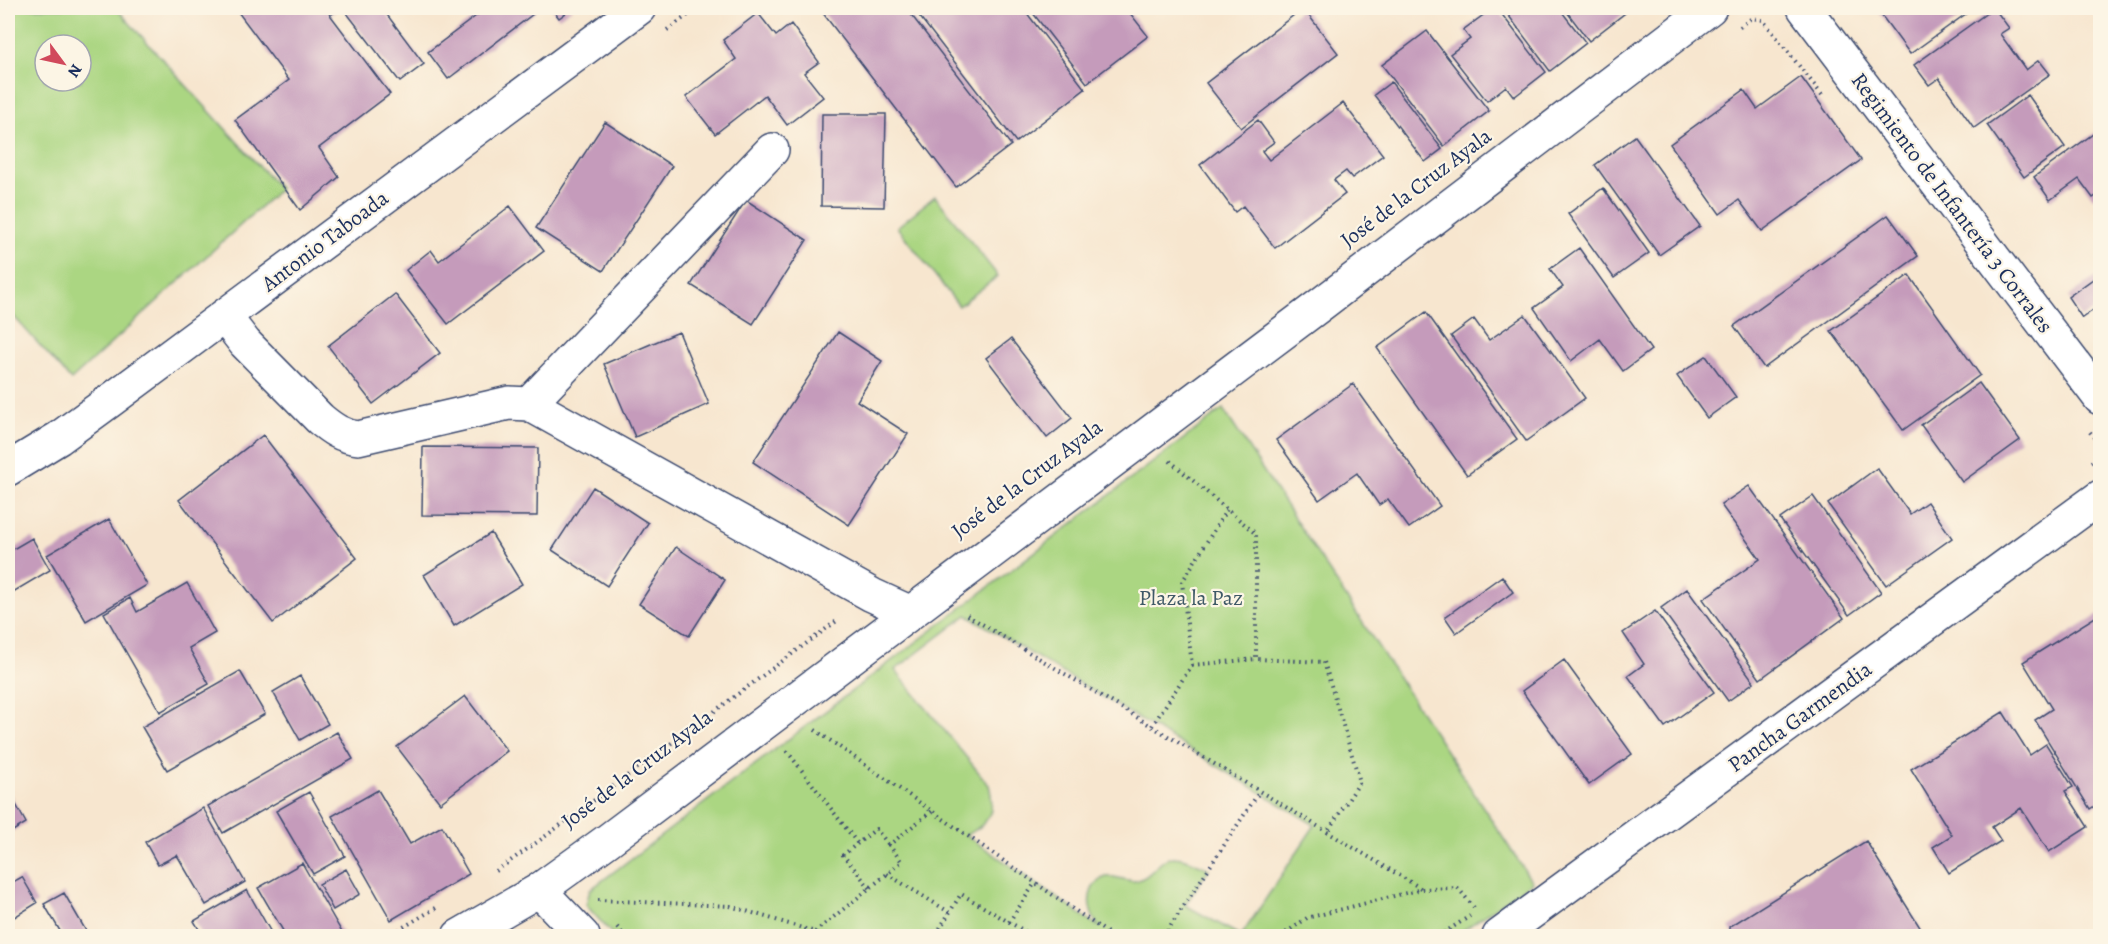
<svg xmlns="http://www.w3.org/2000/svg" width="2108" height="944" font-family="Alegreya,serif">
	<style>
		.green { fill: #abd682; stroke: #638270; stroke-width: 1.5; fill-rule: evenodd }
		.building { fill: #c59bbb }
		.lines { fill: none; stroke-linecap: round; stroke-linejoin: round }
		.minor-casing { stroke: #3c4a6f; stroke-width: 36 }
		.path { stroke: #3c4a6f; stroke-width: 4; stroke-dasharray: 1.5 4.5; stroke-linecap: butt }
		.minor { stroke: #fff; stroke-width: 33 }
		.labels { text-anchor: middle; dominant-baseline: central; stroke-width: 4.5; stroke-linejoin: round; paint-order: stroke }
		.street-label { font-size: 22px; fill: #1b2f5e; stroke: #fcf5e5 }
		.park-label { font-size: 22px; fill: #3f5967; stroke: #fcf5e5 }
	</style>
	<rect width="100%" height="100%" fill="#fcf5e5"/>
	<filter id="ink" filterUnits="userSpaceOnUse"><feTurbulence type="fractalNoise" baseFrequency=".0167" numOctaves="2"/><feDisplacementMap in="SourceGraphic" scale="12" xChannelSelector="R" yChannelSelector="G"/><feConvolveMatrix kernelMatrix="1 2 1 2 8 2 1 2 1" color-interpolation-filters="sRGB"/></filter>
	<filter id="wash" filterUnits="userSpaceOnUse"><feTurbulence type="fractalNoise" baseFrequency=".008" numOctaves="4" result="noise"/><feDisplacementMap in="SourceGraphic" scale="24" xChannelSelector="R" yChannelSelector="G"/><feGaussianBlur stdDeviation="1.35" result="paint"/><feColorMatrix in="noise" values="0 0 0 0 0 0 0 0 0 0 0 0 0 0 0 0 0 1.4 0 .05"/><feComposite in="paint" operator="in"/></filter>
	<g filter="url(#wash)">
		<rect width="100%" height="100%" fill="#f7e6cf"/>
		<path class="green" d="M8,8H116L280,189L71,380L8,310ZM45,45H81V81H45Z
			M935,196L998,276L959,306L897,227Z
			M1223,409L1532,882L1455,936H614L586,905L590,890ZM967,615L1315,825L1241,936L1185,905L1209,869C1198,864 1186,857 1173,857C1159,858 1151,879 1134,881C1125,881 1115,875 1106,877C1091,882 1087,898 1091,911C1092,917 1097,923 1099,927L966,835C990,824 996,811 989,785L895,670Z"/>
		<g id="blocks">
			<path class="building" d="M235,8H325L390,94L319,148L339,177L300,210L235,120L289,80Z
				M327,8H340L332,14Z
				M343,8H382L424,64L400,82Z
				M482,8H534L537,11L448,79L428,52L484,10Z
				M551,8H573L559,18Z
				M819,8H906L1011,145L956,187Z
				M913,8H1023L1085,89L1016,142Z
				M1029,8H1126L1148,36L1087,83Z
				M1303,8L1338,53L1241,128L1206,83Z
				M1493,8H1497L1546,72L1514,97L1506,86L1487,101L1450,54L1470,39L1463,30Z
				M1503,8H1559L1586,43L1550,71Z
				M1564,8H1621L1625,13L1589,41Z
				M1876,8H1974L1910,54Z
				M1994,8L2009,28L2000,34L2026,70L2039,60L2050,74L1974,128L1939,78L1929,85L1914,65Z
				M758,13L776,36L791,24L819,62L804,73L823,97L787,125L765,95L715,134L686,97L736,59L723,40Z
				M1427,31L1489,111L1444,146L1382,65Z
				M1801,77L1861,160L1762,231L1739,200L1720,214L1670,144L1744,90L1757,109Z
				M1391,82L1442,149L1425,162L1374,95Z
				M2028,95L2065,147L2024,177L1987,125Z
				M1343,103L1383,155L1352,178L1346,171L1334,180L1345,194L1275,248L1243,206L1235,212L1200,165L1258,120L1274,142L1262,151L1269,160Z
				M822,114H886L884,207L821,206Z
				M605,122L672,166L603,271L536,228Z
				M2100,129V193L2093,198L2079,179L2050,200L2034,177Z
				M1635,136L1700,226L1659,255L1595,165Z
				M1603,188L1649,253L1614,278L1568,214Z
				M746,200L807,240L753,324L691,285Z
				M510,206L544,251L448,324L406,270L431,250L439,261Z
				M1888,215L1918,256L1764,368L1734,326Z
				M1579,248L1651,350L1623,371L1600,339L1571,361L1534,308L1563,287L1550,269Z
				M2100,274V305L2082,318L2068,297Z
				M1909,275L1980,375L1903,430L1831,331Z
				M395,294L440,353L373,404L328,346Z
				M1426,312L1517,439L1467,475L1377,348Z
				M1525,315L1585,398L1526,441L1451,336L1474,319L1489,340Z
				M679,332L709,404L635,437L604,364Z
				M838,332L882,361L857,401L908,434L849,525L753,462Z
				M1011,339L1072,418L1047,438L986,358Z
				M1706,356L1736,397L1707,418L1677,376Z
				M1979,383L2020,440L1962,482L1921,425Z
				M1353,384L1440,506L1409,528L1388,499L1379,505L1357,473L1319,500L1276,440Z
				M263,435L357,558L273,623L179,500Z
				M423,447L538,448L537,516L422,515Z
				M1877,468L1910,514L1927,502L1952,538L1886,585L1828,504Z
				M1749,486L1844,618L1760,679L1703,599L1760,559L1721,505Z
				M593,487L648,523L607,586L552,550Z
				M1813,496L1881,592L1849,615L1780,519Z
				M109,519L147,585L86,621L47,555Z
				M491,533L522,584L454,626L424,575Z
				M32,538L50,570L8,595V552Z
				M676,547L725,580L689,636L639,604Z
				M1502,576L1513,592L1456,633L1445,617Z
				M187,583L215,633L189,648L209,684L160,712L104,613L130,598L137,612Z
				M1687,589L1754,682L1728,701L1661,608Z
				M1655,611L1714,692L1665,727L1628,676L1644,664L1623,633Z
				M2100,614V802L2090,809L2035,720L2052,709L2023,662Z
				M1564,660L1632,754L1589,785L1522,691Z
				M240,671L265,714L167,770L142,727Z
				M300,676L328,724L300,740L273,692Z
				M465,696L507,751L440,803L397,747Z
				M2003,712L2030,755L2046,744L2073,787L2065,791L2088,827L2049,852L2021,808L1992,827L2001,841L1949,873L1933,847L1952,835L1911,769Z
				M337,732L353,759L223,833L208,806Z
				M8,790L26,823L8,834Z
				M378,790L410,844L442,826L469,874L391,920L332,816Z
				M309,792L345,856L313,874L276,811Z
				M203,808L245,882L206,905L177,855L158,865L145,842Z
				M1866,841L1921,929L1908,936H1734L1729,927Z
				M302,863L344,936H286L258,888Z
				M346,869L360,894L333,910L319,884Z
				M22,877L37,903L8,921V878L11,883Z
				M247,890L273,936H203L194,921Z
				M64,893L89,936H63L44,904Z"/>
		</g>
	</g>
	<g filter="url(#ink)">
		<use href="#blocks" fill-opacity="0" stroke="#3c4a6f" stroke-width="1.5"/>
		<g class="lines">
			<defs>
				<path id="minor" d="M1804,8L2100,398
					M224,316L245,343L320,419C332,429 342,436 358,438L509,403L529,404L872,595L909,612
					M529,404L772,150
					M8,469L59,438L111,400L639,8
					M539,890L583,936
					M459,936L539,890L607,841L1320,305L1710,8
					M1499,936L2100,497"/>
			</defs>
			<use href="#minor" class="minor-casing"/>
			<path class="path" d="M1740,27L1752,18L1763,20L1822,95
				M667,30L698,8
				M2090,432L2100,445L2098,457L2091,462
				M1170,461L1256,534V659L1324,662L1360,782L1327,832
				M967,615L1422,889
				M1192,665L1256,659
				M1152,726L1192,665L1182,582L1227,509
				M815,730L1112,936
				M787,751L858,844
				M496,871L543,838L838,620
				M887,874L949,912
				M870,888L843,855L876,829L889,845
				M598,900L730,906L815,932L819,936
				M1009,922L1035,883
				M617,927L625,936
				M815,932L902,862L889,845L932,811
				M388,936L436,908
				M943,936L937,933L961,894L1033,936
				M1164,936L1260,791
				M1281,936L1307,918L1422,889L1458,888L1476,910
				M1439,936L1470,916"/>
			<use href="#minor" class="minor"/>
		</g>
	</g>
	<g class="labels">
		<g class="street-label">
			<text transform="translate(1416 188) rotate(-37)">José de la Cruz Ayala</text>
			<text transform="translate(1952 203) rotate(53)">Regimiento de Infantería 3 Corrales</text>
			<text transform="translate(325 241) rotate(-37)">Antonio Taboada</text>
			<text transform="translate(1027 479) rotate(-37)">José de la Cruz Ayala</text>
			<text transform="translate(1800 717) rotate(-36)">Pancha Garmendia</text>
			<text transform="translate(637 769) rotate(-37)">José de la Cruz Ayala</text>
		</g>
		<g class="park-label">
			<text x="1191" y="598">Plaza la Paz</text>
		</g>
	</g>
	<rect width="2108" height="944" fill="none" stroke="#fcf5e5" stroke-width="30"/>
	<g transform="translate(63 63) rotate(123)"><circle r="28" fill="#fcf5e5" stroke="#a2a6af" stroke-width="1.5"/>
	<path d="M0-4.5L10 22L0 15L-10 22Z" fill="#d1495b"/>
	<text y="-9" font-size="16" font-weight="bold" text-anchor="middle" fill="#1b2f5e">N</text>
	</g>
</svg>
